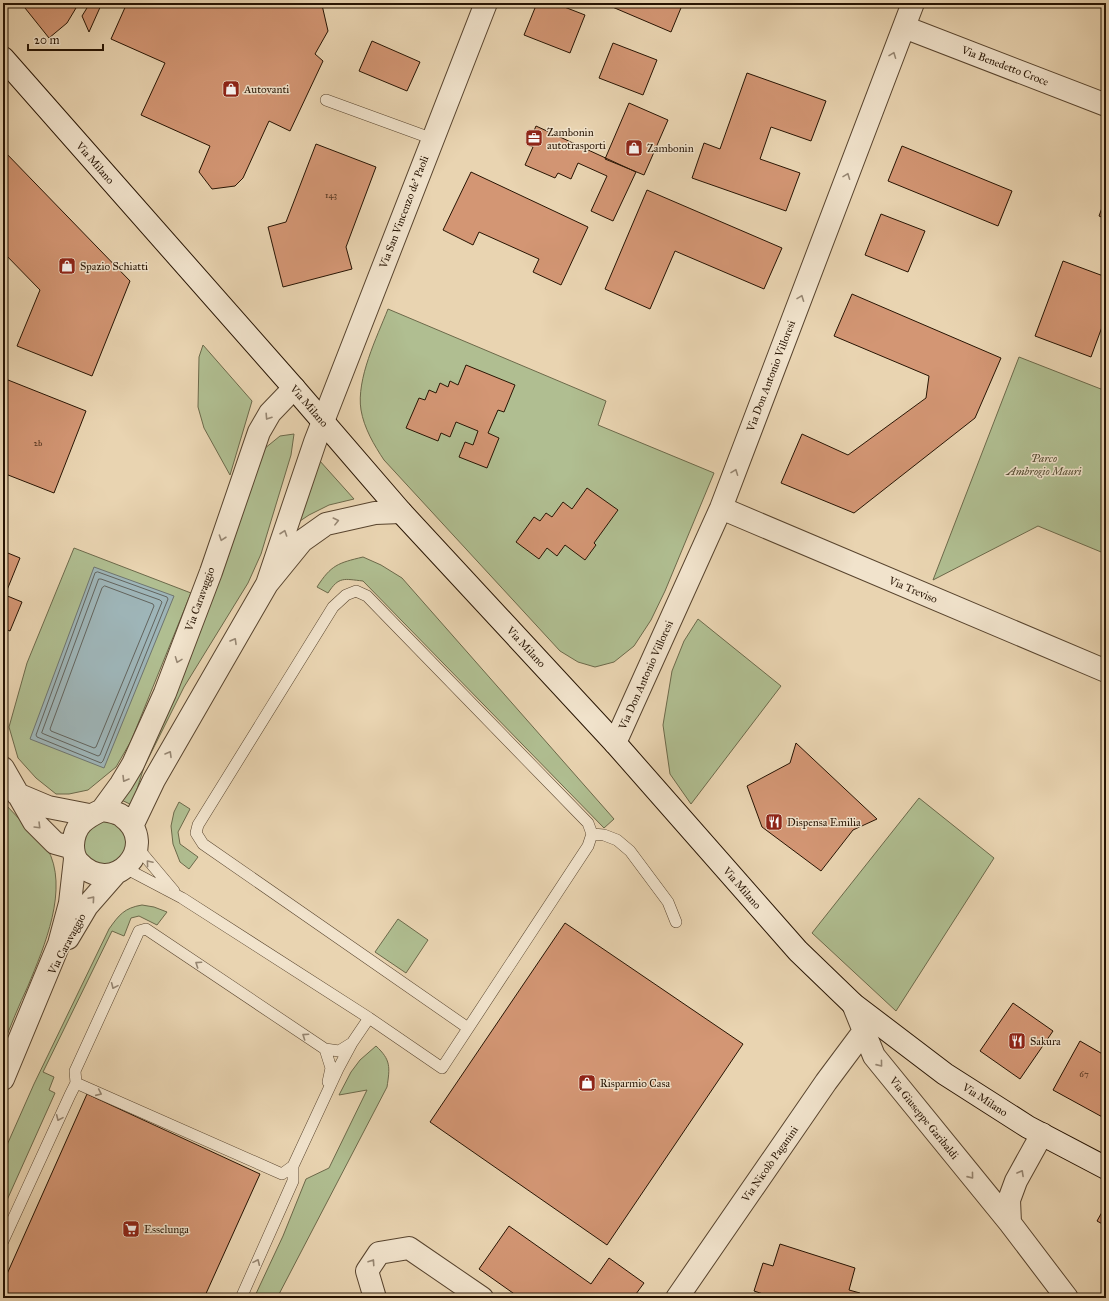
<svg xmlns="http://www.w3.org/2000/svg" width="1109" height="1301" font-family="'IM FELL Great Primer',serif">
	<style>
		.green { fill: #b0be91; stroke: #6c694a }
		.water { fill: #9eb5b8; stroke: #6e7570 }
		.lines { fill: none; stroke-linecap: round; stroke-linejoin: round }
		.shore { stroke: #62645e; stroke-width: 1 }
		.building { fill: #d39674; stroke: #271403 }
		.lane-casing { stroke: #58442e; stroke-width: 12 }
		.street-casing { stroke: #58442e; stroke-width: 24 }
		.secondary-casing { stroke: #271403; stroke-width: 24 }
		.lane { stroke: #f1e3cc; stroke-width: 11 }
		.street { stroke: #f1e3cc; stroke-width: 22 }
		.secondary { stroke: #f1e3cc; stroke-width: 22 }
		.oneway { stroke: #968672 }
		.labels { text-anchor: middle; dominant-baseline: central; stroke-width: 3; stroke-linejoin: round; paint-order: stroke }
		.number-label { font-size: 9px; fill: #52341f }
		.street-label { font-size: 11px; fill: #271403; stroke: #f1e3cc }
		.poi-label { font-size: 11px; fill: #271403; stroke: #f1e3cc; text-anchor: start }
		.park-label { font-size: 11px; font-style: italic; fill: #50472e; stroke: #f1e3cc }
	</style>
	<rect width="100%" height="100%" fill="#e9d4b1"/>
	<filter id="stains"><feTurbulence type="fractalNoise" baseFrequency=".005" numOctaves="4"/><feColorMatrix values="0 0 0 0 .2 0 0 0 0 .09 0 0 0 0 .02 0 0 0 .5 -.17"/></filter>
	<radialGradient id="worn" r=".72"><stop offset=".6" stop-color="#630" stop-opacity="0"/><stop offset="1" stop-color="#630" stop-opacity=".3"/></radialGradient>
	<path class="green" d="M388,309L606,401L598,425L714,473L665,591L651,620L634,646L614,662L595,667L578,662L560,651L384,460C374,445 364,428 361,410C356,379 377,337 388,309Z
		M203,345L252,401L230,475L204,428L198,407L199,357Z
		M1019,357L1106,391V554L1038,526L933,580Z
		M294,434L291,455L261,554L248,583L184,687L144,767L132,805L117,798L259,453L280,436Z
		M319,460L354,499L329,505L309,515L294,525Z
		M74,548L191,593L131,741L116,767L88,790L69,794H56L36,778L18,758L9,727L27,663Z
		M363,557L381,565L402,578L614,819L604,828L363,581C344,579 339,576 328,593L317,587C331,565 338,563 363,557Z
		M698,619L781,686L691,804L670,774L663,725L672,671L684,641Z
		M919,798L994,858L896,1011L812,933Z
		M179,802L190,809L178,832L180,844L198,857L189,869L180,862L173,844L171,826L174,812Z
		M5,804L47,848C70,888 44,947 28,986C19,1005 11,1025 3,1045V806Z
		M104,820L122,827L129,844L120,861L102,867L86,856L83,848V838L87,829Z
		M142,905L154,907L167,912L157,925L139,916L131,918L124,936L112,931L43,1072L54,1077L49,1090L55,1093L3,1209V1154L34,1084L109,929C119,915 124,908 142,905Z
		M398,919L428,940L406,973L375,952Z
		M376,1046C391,1060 390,1067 387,1087L277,1298H254L283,1236L306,1179L329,1168L367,1090L339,1095L351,1072L360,1060Z"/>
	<path class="water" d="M94,567L174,596L104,768L30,739Z"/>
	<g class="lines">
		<path class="shore" d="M98,572L167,597L168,599L103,761L101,763L37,737L36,735L95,573Z
			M99,579H101L160,600L162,602L100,755L98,756L44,734L42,733Z
			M105,586L153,604L154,606L96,747L94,748L51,731L50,729L102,588Z"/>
	</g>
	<path class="building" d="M21,3H60L76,8L67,23L49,38Z
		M60,3H80L76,8Z
		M90,3H102L89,32L82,16Z
		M127,3H323L322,5L328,31L315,54L323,61L290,131L269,121L243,178L235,186L212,189L199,172L210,146L141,115L165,63L111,39Z
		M537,3H554L585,15L570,53L524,35Z
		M603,3H683L671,32Z
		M372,41L420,62L407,91L359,71Z
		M613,43L657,60L643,95L599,78Z
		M747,73L826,101L811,141L771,127L760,159L800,173L786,211L692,178L704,143L720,149Z
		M629,103L668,120L644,175L605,159Z
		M536,126L636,172L613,221L591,211L607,176L578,163L571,179L558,173L555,178L525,165L533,147L528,145Z
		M316,144L376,167L346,247L352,269L283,287L268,227L286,222Z
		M902,146L1012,191L998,226L888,181Z
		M3,150L130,281L92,376L17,346L40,290L3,252Z
		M471,172L588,227L561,285L533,272L539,259L479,232L473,245L443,230Z
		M647,190L782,248L764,289L675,251L650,309L605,289Z
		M1106,197V219L1099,216Z
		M881,214L925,231L908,272L865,255Z
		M1063,261L1106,277V316L1091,357L1035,336Z
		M852,294L1001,358L975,418L854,513L781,483L802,434L848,455L926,398L929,376L834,336Z
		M466,365L515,385L504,412L498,410L488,433L499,438L487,468L459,457L465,442L473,445L478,431L456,422L450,437L441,433L438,441L406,428L419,398L425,400L429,390L436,393L440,383L448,387L450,381L458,385Z
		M3,378L86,411L54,493L3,473Z
		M587,488L618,510L594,543L596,545L585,560L565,545L557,556L547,548L539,559L516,542L534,517L540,521L546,513L552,517L563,502L572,509Z
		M3,551L20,558L5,595L22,602L10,631L3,628Z
		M796,743L877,819L853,830L821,871L762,827L747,786L790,763Z
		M565,923L743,1044L607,1245L430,1122Z
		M1013,1003L1053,1031L1020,1079L980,1051Z
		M1080,1041L1106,1056V1119L1053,1090Z
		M87,1094L260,1174L204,1298H3V1283Z
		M1106,1205V1226L1097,1221Z
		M509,1226L591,1284L609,1258L644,1283L633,1298H520L479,1269Z
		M780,1244L855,1268L849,1290L860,1293L859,1298H775L754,1291L763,1263L773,1266Z"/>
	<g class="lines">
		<defs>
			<path id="lane" d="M326,100L433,139
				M592,834L604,835L617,840L630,851L668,902L676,922
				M137,847L174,891
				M125,868L182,898L369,1018L442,1068L588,846L592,834L588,823L367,596L356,591L346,595L333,607L198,825L196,833L203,844L468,1028
				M352,1043L339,1051L325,1049L146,929L139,931L75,1071L76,1083L282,1174L293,1166L338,1069L352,1043L369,1018
				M325,1049L331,1068L328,1082
				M3,1241L70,1095L76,1083
				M241,1298L293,1181V1166"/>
			<path id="street" d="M904,27L1106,105
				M721,508L1106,671
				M267,584L315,442L486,3
				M615,743L721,508L913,3
				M3,768L34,822L55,843L73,848
				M17,794L48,807L89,815
				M102,810L121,784L133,764L165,693L211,572L259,432L270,413L294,388
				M102,810C108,811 117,812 122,816C162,845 113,900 78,862C74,857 73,851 73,845C74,825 85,818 102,810Z
				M132,826L154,780L267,584L302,541L326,524L375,513L401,512
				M68,938L87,906L115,874
				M853,1004L874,1056L1010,1223L1067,1298
				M3,1079L59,944L70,903L75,859
				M1010,1223L1009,1200L1016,1181L1042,1134
				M375,1298L367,1271L379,1253L409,1248L482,1298
				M677,1298L826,1082L864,1031"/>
			<path id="secondary" d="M3,58L294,388L401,512L615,743L798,951L853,1004L945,1074L1028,1127L1106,1168"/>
		</defs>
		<use href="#lane" class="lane-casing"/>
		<use href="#street" class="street-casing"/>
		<use href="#secondary" class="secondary-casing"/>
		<use href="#lane" class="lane"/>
		<use href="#street" class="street"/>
		<use href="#secondary" class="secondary"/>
	</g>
	<defs><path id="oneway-chevron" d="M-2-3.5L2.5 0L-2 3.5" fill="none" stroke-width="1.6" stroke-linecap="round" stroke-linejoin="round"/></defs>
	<g class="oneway">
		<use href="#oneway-chevron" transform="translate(893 55) rotate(-69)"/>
		<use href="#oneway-chevron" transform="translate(847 176) rotate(-69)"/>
		<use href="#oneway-chevron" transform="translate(801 298) rotate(-69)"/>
		<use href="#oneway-chevron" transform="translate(268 417) rotate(123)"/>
		<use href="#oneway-chevron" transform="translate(735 472) rotate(-69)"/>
		<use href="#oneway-chevron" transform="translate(336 521) rotate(-14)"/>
		<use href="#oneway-chevron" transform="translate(284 533) rotate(-71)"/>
		<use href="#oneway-chevron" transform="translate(222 538) rotate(109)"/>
		<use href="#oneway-chevron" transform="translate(234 641) rotate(-60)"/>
		<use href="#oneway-chevron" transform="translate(178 660) rotate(111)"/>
		<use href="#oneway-chevron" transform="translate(169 754) rotate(-60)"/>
		<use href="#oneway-chevron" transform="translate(125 779) rotate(121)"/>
		<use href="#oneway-chevron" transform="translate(38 826) rotate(45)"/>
		<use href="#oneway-chevron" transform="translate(149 863) rotate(-130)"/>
		<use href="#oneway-chevron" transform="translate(92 899) rotate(-49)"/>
		<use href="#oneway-chevron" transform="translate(198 964) rotate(-146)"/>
		<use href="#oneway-chevron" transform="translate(114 986) rotate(114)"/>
		<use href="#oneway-chevron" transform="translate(305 1036) rotate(-146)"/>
		<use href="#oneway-chevron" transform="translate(880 1064) rotate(51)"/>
		<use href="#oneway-chevron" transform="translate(99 1093) rotate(24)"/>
		<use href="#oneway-chevron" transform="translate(59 1118) rotate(114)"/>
		<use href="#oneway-chevron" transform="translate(1021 1173) rotate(-61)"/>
		<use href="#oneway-chevron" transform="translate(971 1176) rotate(51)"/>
		<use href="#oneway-chevron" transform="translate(257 1262) rotate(-66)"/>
		<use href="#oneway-chevron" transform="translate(372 1262) rotate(-56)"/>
	</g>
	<defs>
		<symbol id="shop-square" viewBox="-11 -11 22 22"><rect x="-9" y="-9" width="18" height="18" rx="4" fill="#8f2418" stroke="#f1e3cc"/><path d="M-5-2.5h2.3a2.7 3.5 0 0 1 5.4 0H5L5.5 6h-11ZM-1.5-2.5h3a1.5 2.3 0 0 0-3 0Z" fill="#fff"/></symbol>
		<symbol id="office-square" viewBox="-11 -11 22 22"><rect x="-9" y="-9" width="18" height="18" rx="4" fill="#8f2418" stroke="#f1e3cc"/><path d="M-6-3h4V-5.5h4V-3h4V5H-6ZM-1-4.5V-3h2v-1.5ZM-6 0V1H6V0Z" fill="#fff"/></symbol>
		<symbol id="restaurant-square" viewBox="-11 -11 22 22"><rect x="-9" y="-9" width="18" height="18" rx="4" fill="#8f2418" stroke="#f1e3cc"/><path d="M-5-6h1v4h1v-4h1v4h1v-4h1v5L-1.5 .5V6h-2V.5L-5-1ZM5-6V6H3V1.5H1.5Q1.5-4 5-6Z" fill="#fff"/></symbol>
		<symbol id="supermarket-square" viewBox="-11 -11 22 22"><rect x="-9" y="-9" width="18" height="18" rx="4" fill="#8f2418" stroke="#f1e3cc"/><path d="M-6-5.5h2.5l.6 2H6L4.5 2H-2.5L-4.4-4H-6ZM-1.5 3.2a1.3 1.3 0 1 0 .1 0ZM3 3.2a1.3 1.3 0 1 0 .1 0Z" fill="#fff"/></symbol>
	</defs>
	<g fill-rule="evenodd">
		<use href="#shop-square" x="221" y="79" width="20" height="20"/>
		<use href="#office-square" x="524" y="128" width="20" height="20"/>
		<use href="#shop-square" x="624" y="138" width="20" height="20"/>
		<use href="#shop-square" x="57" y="256" width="20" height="20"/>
		<use href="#restaurant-square" x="764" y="812" width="20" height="20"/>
		<use href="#restaurant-square" x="1007" y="1031" width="20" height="20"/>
		<use href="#shop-square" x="577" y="1073" width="20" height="20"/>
		<use href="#supermarket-square" x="121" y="1219" width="20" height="20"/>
	</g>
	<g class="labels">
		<g class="number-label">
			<text x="331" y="194">143</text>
			<text x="38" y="442">2b</text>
			<text x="1084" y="1073">67</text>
		</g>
		<g class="street-label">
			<text transform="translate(1005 66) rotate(21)">Via Benedetto Croce</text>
			<text transform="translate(95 163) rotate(49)">Via Milano</text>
			<text transform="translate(404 212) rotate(-69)">Via San Vincenzo de' Paoli</text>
			<text transform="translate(771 376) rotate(-69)">Via Don Antonio Villoresi</text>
			<text transform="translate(309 406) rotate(49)">Via Milano</text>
			<text transform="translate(913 590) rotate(23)">Via Treviso</text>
			<text transform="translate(200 599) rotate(-70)">Via Caravaggio</text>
			<text transform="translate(526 647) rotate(47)">Via Milano</text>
			<text transform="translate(646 675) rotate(-66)">Via Don Antonio Villoresi</text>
			<text transform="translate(742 888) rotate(49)">Via Milano</text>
			<text transform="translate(67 944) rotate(-62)">Via Caravaggio</text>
			<text transform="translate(985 1100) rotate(33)">Via Milano</text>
			<text transform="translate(924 1118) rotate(51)">Via Giuseppe Garibaldi</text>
			<text transform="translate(770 1164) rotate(-55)">Via Nicolò Paganini</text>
		</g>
		<g class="poi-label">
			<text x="244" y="89">Autovanti</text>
			<text x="547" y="132">Zambonin<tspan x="547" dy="13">autotrasporti</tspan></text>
			<text x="647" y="148">Zambonin</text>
			<text x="80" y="266">Spazio Schiatti</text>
			<text x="787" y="822">Dispensa Emilia</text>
			<text x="1030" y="1041">Sakura</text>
			<text x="600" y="1083">Risparmio Casa</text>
			<text x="144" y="1229">Esselunga</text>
		</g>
		<g class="park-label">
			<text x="1044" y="458">Parco<tspan x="1044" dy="13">Ambrogio Mauri</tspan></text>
		</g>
	</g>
	<rect width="1109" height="1301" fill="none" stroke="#e9d4b1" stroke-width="16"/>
	<rect x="4" y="4" width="1101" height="1293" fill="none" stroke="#271403" stroke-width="2"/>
	<rect x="8" y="8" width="1093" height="1285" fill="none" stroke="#271403"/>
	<path d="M28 44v6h75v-6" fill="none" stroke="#271403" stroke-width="2"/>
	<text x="34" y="44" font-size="12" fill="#271403" stroke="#f1e3cc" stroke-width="3" paint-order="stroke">20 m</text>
	<rect width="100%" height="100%" filter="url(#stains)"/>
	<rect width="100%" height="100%" fill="url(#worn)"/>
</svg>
